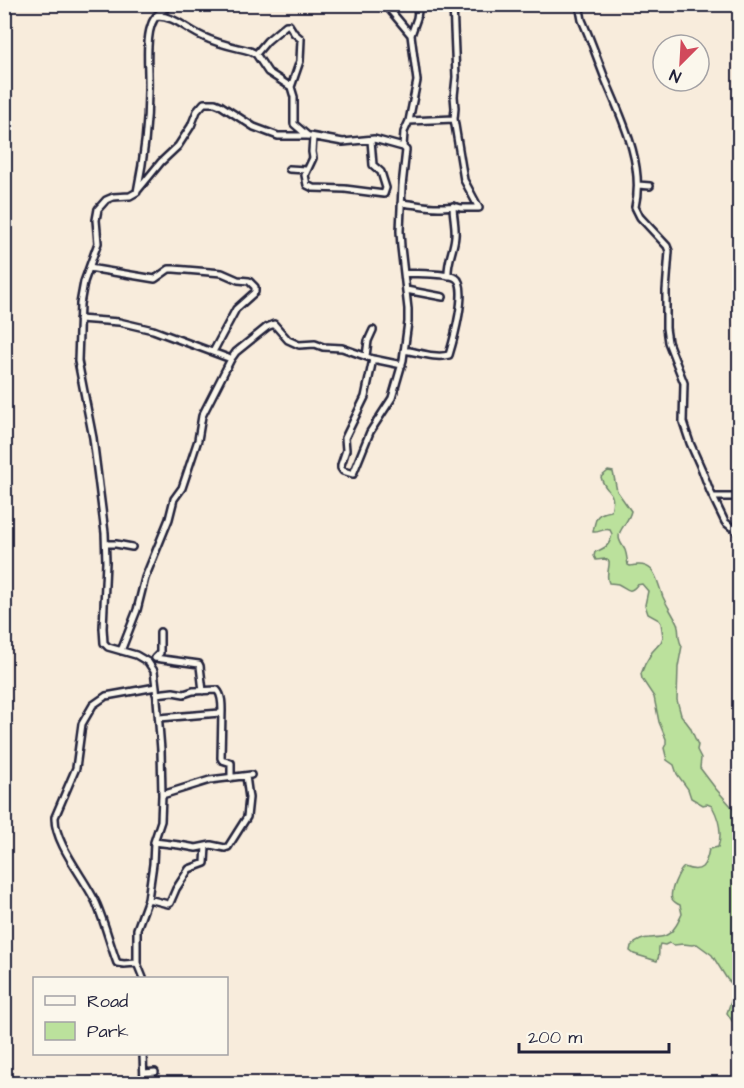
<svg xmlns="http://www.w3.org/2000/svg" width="744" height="1088" font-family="'Architects Daughter',sans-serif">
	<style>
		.green { fill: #bbe19c; stroke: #6e826c; stroke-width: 1.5 }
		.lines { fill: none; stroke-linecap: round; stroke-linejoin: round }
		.street-casing { stroke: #22223b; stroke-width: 10 }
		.street { stroke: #fbf7ec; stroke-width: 5 }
	</style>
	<rect width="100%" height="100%" fill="#f8ecdc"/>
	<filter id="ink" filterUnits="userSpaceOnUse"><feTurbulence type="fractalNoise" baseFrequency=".0167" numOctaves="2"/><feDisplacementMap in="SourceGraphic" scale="12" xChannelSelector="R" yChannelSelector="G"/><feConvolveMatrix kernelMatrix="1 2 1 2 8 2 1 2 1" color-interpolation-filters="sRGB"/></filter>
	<g filter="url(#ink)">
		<path class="green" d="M608,471L613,472L617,491L631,511C629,520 623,525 620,532C617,540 622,544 625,550C627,555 627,560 628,565L630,566C656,560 656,579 663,597C667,606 673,614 677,623C680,631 677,639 682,646L678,667L677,700L681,715L690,727L698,745L697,750L701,758L700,768L716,789L739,815V1025L732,1021L727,1013L735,990L734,986L727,979L712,955L697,944L692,945L683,944L674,945L669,943L665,945L660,944C657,950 661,955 657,961L634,954L630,951L631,946C636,942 642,938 649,938C660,937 668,938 675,927C678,923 680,918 682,914L680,905C677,904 673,901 672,899C669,892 679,871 684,867C702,874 706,866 709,849L718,847C723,832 719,819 712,806L707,804L703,805L691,798L688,789L677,774L674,765L667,760L664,748L666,744V739L659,722L654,697L642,679L641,674L645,664L652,652L661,642L663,637L661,623L659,620L648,614L645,605L648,591L642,584L637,585C629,595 627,588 618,584C618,584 610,583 609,583C605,575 610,569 609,561L605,559L596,560L594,556L595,552C606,548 610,545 612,534L610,530C603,528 599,533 593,532C596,517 595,514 611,511C617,489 605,494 601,477Z"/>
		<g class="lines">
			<defs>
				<path id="street" d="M385,4L411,35
					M453,4L456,77L454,96L455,108L454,119
					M579,4L582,20C591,40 598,61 606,81C622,119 645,165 635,207L640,217L667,246L669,251L666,291V328L668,342L684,383L683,422L690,443L702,470L710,491L725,522L740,534
					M156,16C174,15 187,30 204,37C218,44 235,47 250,51L256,54L268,72L291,87L294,97V124L308,136
					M256,54L267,41L286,25H289L294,33L301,39L300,61L291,87
					M313,137L312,152L313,158L305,175L307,185L313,188L345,189L384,194L386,188L381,172L373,165L371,140
					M289,169L306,170
					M638,185L650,186
					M138,190L161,162L178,146L191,126L197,111L204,103H215L220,105L254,127L278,136H310L343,142L374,139L403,147L404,132L409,121L417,81L411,35L417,18L419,4
					M401,203C414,204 429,208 442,207C450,207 454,205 461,208H479L464,180L454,119L409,121
					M89,268L155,279L169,269H174L222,273L238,280L249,281L255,287V292L236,309L213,352
					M448,276C447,261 454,250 455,236C456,226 453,216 453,206
					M406,290L443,297
					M79,319L119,322L153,330L231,359
					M404,350C418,352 435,359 449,355C453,342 469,286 456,278C448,273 414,274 404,273
					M366,356L368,341L373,330
					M373,359L365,397L345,438L346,450L341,465V468L343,471L353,474L370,432L392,398L403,360L408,322V309L401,247L400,231L402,186L406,150L403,147
					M713,497H734L740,500
					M106,544H116L132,547
					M121,651L137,610L145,578L169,519L174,499L182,488L198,440L202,416L231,359L236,352L267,327L274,324L288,340L299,345L315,344L323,347L342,348L373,359L402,365
					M155,658L199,664L200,666L203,691
					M155,658L160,653V632
					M156,694L173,692L184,694L193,691L217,690C222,695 222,704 222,711L220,713L159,718
					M222,711L221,758L222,760L231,763V778
					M162,795L210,780L251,775
					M154,842L179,845L196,848L211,845L225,848L228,847L247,817L249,798L246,776
					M148,899L168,904L170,903L176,889L189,869L205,863L206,846
					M137,963L124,964L117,963C110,944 105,924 97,905C87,881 54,844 55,817L76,768L82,724L93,705L106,696L156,687
					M143,978L137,963V929L148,899L153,864L154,842L161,821L162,795L161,750L156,687L154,671L148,662L136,655L108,647L104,643L103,628L106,562L105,533L93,438L78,361L80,304L84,282L98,243L96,220L98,209L106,200L113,197L130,196L137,192C144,158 148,125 148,91C149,73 145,43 151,26C154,15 163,9 173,4
					M143,1054L144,1084
					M144,1073L155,1072
					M182,1084V1082"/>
			</defs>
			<use href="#street" class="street-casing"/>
			<use href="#street" class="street"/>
		</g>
	</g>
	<rect width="744" height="1088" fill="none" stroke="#fbf7ec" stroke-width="24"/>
	<rect x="12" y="12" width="720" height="1064" fill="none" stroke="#22223b" stroke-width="2" filter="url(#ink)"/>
	<rect x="33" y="977" width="195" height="78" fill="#fbf7ec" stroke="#a4a2a5" stroke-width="1.5"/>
	<rect x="45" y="996" width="30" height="9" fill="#fbf7ec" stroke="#a4a2a5" stroke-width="1.5"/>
	<text x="87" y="1007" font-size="18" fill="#22223b">Road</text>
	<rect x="45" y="1022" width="30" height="18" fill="#bbe19c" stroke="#a4a2a5" stroke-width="1.5"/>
	<text x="87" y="1037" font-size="18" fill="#22223b">Park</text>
	<g transform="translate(681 63) rotate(204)"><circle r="28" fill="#fbf7ec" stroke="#a4a2a5" stroke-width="1.5"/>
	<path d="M0-4.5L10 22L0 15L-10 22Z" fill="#d1495b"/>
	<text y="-9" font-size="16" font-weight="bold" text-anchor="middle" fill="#22223b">N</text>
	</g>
	<path d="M519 1043v9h150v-9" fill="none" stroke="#22223b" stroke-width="3"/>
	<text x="528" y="1043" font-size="18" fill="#22223b" stroke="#fbf7ec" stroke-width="4.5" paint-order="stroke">200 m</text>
</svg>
